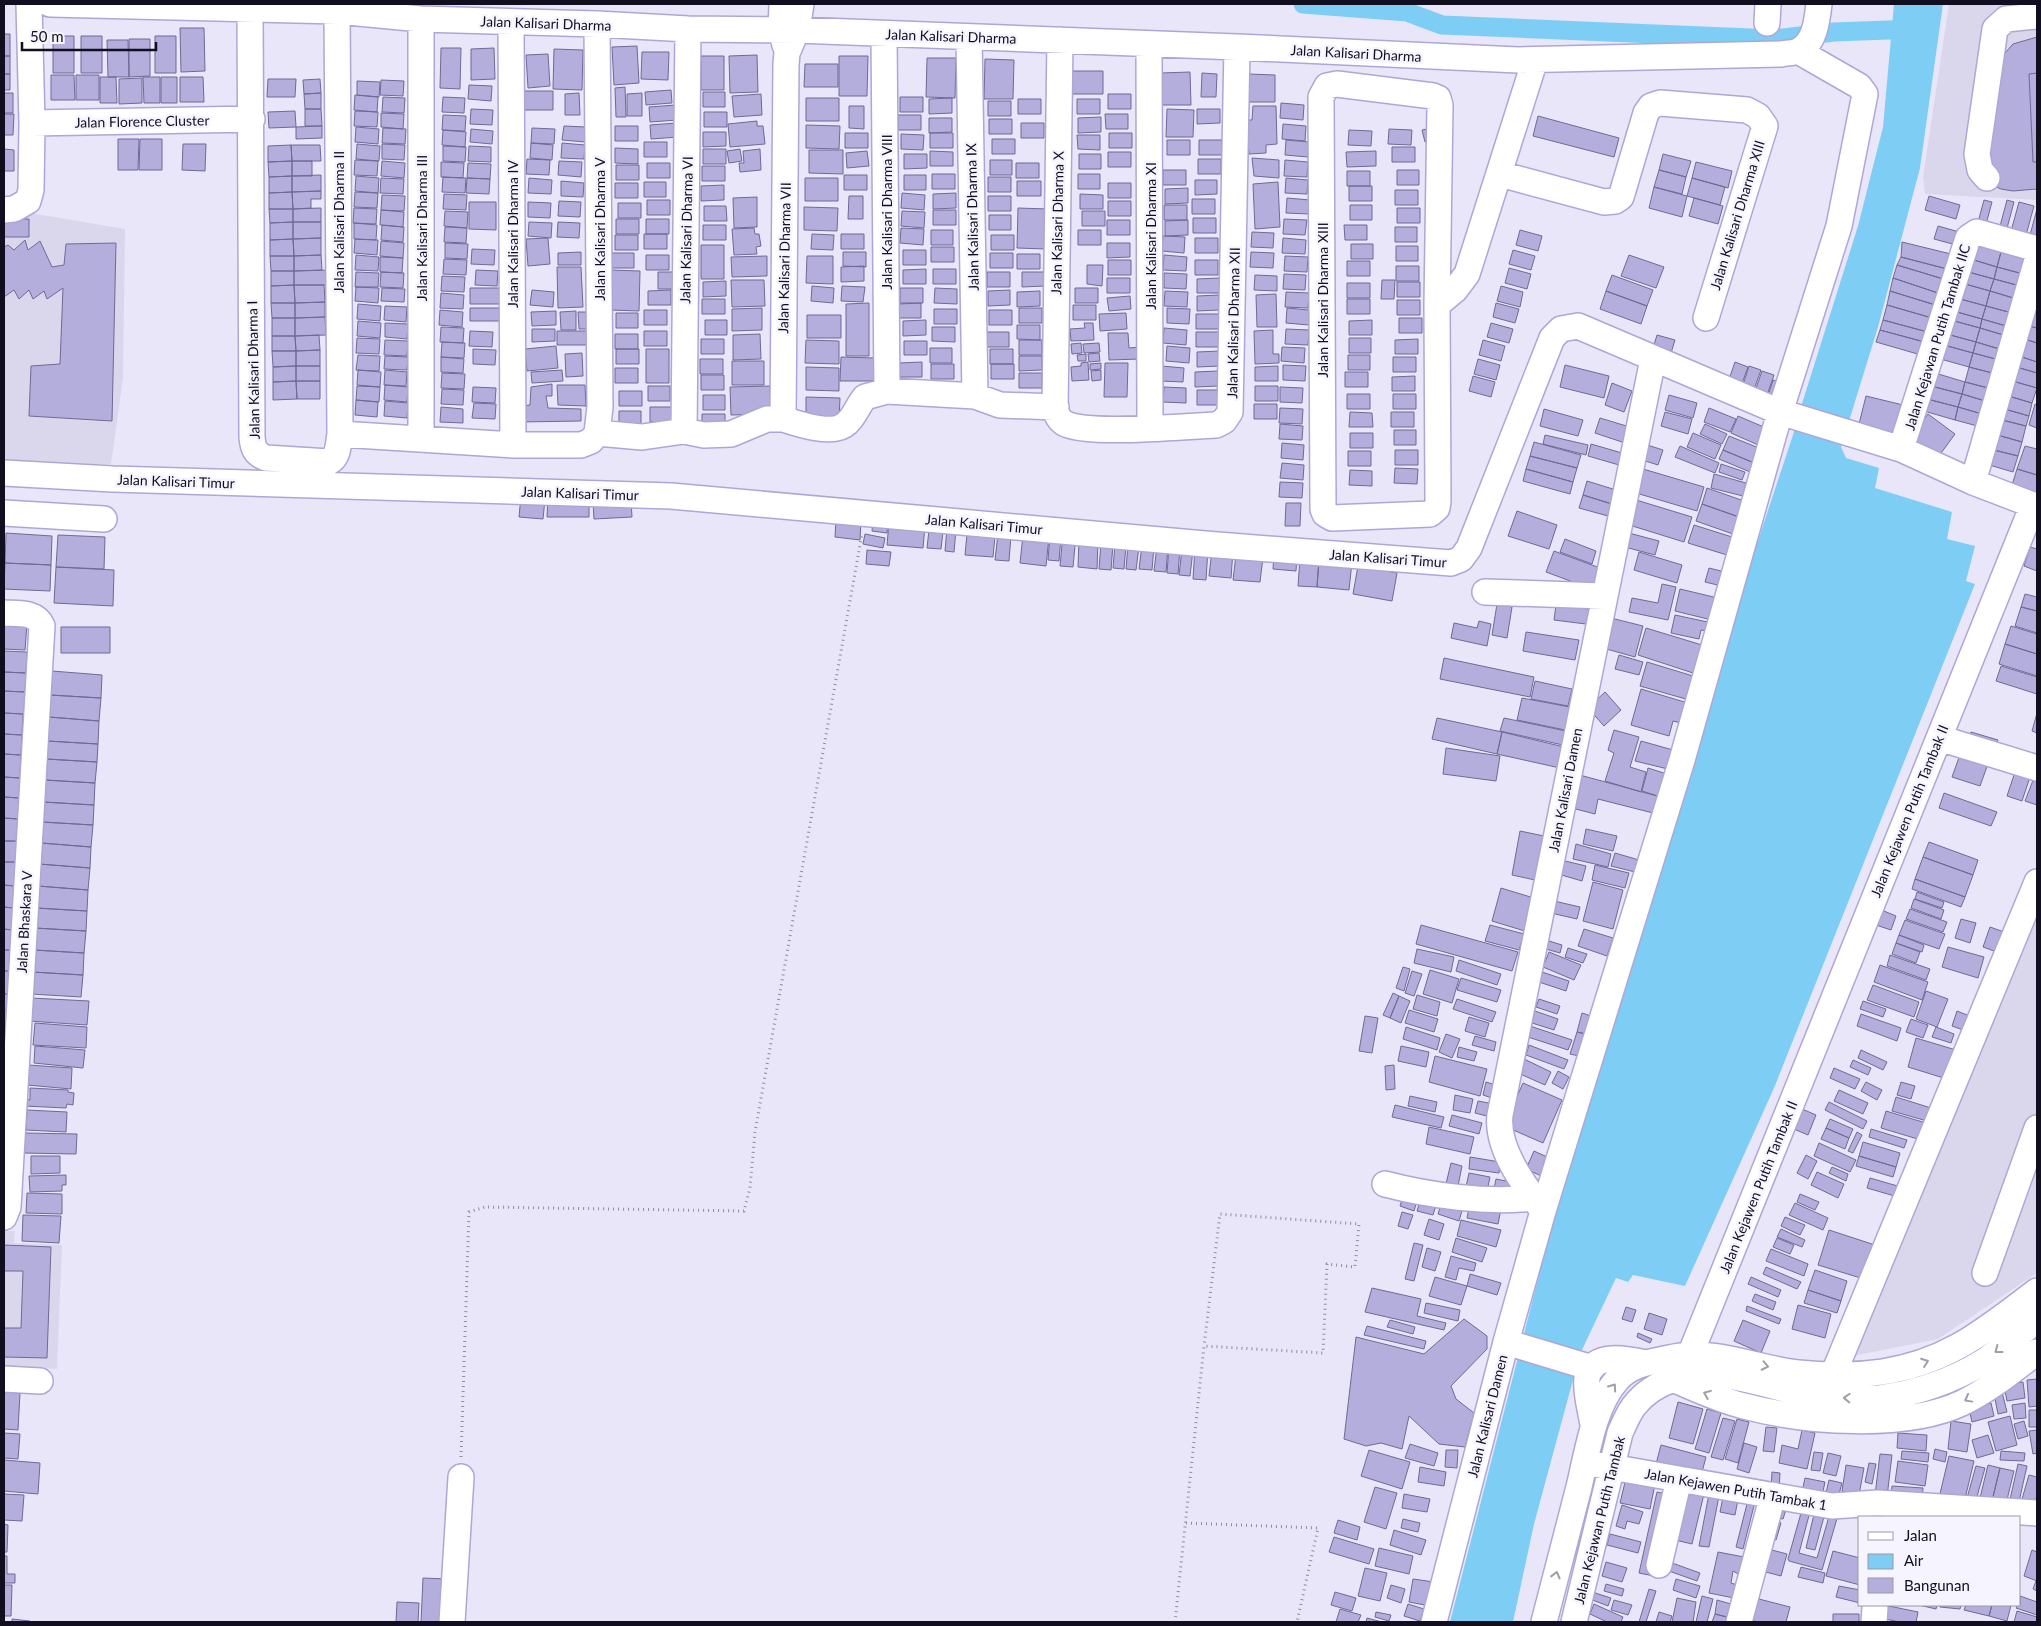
<svg xmlns="http://www.w3.org/2000/svg" width="2041" height="1626" font-family="Lato,sans-serif">
	<style>
		.built { fill: #dad7ed }
		.water { fill: #7dcdf5 }
		.lines { fill: none; stroke-linecap: round; stroke-linejoin: round }
		.canal { stroke: #7dcdf5; stroke-width: 19 }
		.building { fill: #b4aedd; stroke: #706995 }
		.minor-casing { stroke: #aea7d6; stroke-width: 28 }
		.path { stroke: #8f8c9e; stroke-width: 3; stroke-dasharray: 1 4; stroke-linecap: butt }
		.minor { stroke: #fff; stroke-width: 25 }
		.oneway { stroke: #a09fa5 }
		.labels { text-anchor: middle; dominant-baseline: central; stroke-width: 5; stroke-linejoin: round; paint-order: stroke }
		.street-label { font-size: 14px; fill: #110e1f; stroke: #f6f5ff }
	</style>
	<rect width="100%" height="100%" fill="#e9e6fa"/>
	<path class="built" d="M1949,4H2037V200L1925,194L1923,177Z
		M4,214H36L125,229L123,378L111,464H4Z
		M2037,901V1273L1938,1339L1848,1357Z
		M4,1231H15L14,1243L62,1245L57,1369L4,1366Z"/>
	<path class="water" d="M1894,4H1943L1920,168L1878,327L1841,447L1846,458L1879,468L1875,488L1952,512L1947,539L1975,546L1966,581L1975,584L1774,1088L1685,1286L1633,1275L1628,1282L1616,1278L1580,1354L1534,1524L1513,1622H1450L1564,1178L1744,583L1793,435L1800,410L1858,226L1883,127Z"/>
	<g class="lines">
		<path class="canal" d="M1303,4L1407,12L1442,25L1774,39L1834,32L1916,29"/>
	</g>
	<path class="building" d="M180,28H204L205,71L181,72Z
		M4,34H10V56H4Z
		M53,36H74V73H53Z
		M81,36H102V73H81Z
		M155,36H176V73H155Z
		M2037,37V189L2013,191L2001,189L1990,184L1986,163L2000,68L2005,53L2013,44Z
		M129,39H150V76L129,77Z
		M107,40H128L129,77H108Z
		M637,46L639,83L614,85L612,47Z
		M441,48H461L460,89L440,88Z
		M494,48L495,79L471,80V49Z
		M554,49L583,50L582,90L553,89Z
		M642,52H669L668,80L641,79Z
		M548,54L550,86L528,88L526,55Z
		M757,55L758,92L730,93L729,56Z
		M4,56H10V74H4Z
		M701,56H724V90H701Z
		M839,56H868L867,96H839Z
		M927,58H956L955,98L926,97Z
		M985,59L1014,60L1013,99H984Z
		M805,64H838V87H804Z
		M1070,71H1103V94H1069Z
		M1190,72L1191,105H1161V73Z
		M1202,73L1217,74L1216,97H1201Z
		M2037,73V162H2033L2029,74Z
		M4,74H10V90H4Z
		M1248,74L1275,75V102H1248Z
		M51,75H74L75,100H51Z
		M76,75H99V100H76Z
		M100,77H116L117,103H100Z
		M143,77H160V103H144Z
		M161,77H177V103H161Z
		M180,77H203L204,102H180Z
		M142,78V103L119,104V79Z
		M268,79H296L295,97H267Z
		M320,79L321,93L304,94L303,80Z
		M381,80L404,81L403,96L380,95Z
		M357,81L380,82L379,97L357,95Z
		M469,85L492,86L491,101L468,99Z
		M625,87L626,117H616L615,88Z
		M671,90L672,103L646,105L645,92Z
		M519,91H553V110H519Z
		M703,92H725V107H703Z
		M4,93H13V113H4Z
		M321,93V109H305L304,94Z
		M579,93L580,115H565V94Z
		M642,93V116H627V94Z
		M761,94L762,115L734,117L732,96Z
		M1108,94H1131V109H1108Z
		M355,95L378,97L377,112L354,110Z
		M383,97L405,98L404,113L382,112Z
		M443,97L465,98L464,113L442,112Z
		M900,97H923V112H900Z
		M806,98H839V121H806Z
		M952,98V113L929,114V99Z
		M1018,99H1041V114H1018Z
		M1077,99H1100V114H1077Z
		M988,101H1011V116H988Z
		M1281,103L1304,105L1303,120L1280,118Z
		M676,105L677,120L650,122L649,107Z
		M849,106H864V129L849,128Z
		M1253,106H1276L1277,144L1266,145V153L1249,154L1246,120H1252Z
		M305,109H321L322,126H305Z
		M471,109L493,110L492,125L470,124Z
		M1167,109L1194,110L1193,137H1166Z
		M1197,109H1220V123L1197,124Z
		M295,111L296,127L269,128L268,112Z
		M355,111L378,112L377,127L354,126Z
		M704,112H727V127H704Z
		M381,113L404,114L403,129L381,127Z
		M4,114H14L13,135H4Z
		M1105,114H1128V129H1106Z
		M443,115L466,116L465,131L442,130Z
		M898,115H921V130H898Z
		M1538,116L1619,138L1614,157L1533,136Z
		M1101,117V132L1078,133V118Z
		M929,118H952V132L929,133Z
		M989,119H1012V134H989Z
		M757,121V126H763L765,144L730,147L728,124Z
		M677,123L678,137L651,139L650,125Z
		M1021,123H1044V138H1021Z
		M1283,124L1306,126L1305,141L1282,139Z
		M806,125L840,126L839,149L806,148Z
		M322,126V138L296,139V127Z
		M564,126L586,127L585,142L562,140Z
		M615,126H638V141H615Z
		M356,127L379,129L378,144L355,142Z
		M383,128L406,129L405,144L382,143Z
		M532,128L555,129L554,144L531,143Z
		M1432,128L1435,140L1425,142L1422,130Z
		M471,129L493,131L492,144L470,142Z
		M1389,129L1412,130L1411,145L1388,144Z
		M443,130L466,132L465,147L442,145Z
		M1349,130L1372,131L1371,146L1348,145Z
		M703,132H726V146L703,147Z
		M845,133H868V148H845Z
		M930,133H953V148H930Z
		M1109,133H1132V148H1109Z
		M901,134L924,135L923,150L901,149Z
		M1077,135H1100V150L1078,149Z
		M118,139H139L138,170H118Z
		M140,139H162V170H139Z
		M992,139H1015V154H992Z
		M1167,140H1190V155H1167Z
		M1199,140H1222V155H1199Z
		M1286,140L1309,142L1308,157L1285,155Z
		M644,142H667V157H644Z
		M531,143L553,145L552,160L530,158Z
		M562,143L585,145L584,159L561,158Z
		M183,144H206L205,171L182,170Z
		M357,144L380,146L379,161L356,159Z
		M382,144L405,145L404,160L382,159Z
		M291,145L292,161L268,162V146Z
		M291,145H320L321,161H292Z
		M443,146L466,147L465,162L443,161Z
		M469,146L491,147V162L468,161Z
		M1392,147H1415V162H1392Z
		M615,148L638,149V164L615,163Z
		M4,149L14,150V171H4Z
		M703,149H726V164H703Z
		M740,149L742,161L729,163L727,151Z
		M760,149L761,170L740,172L739,163H744L743,151Z
		M809,150H843V174L809,173Z
		M867,151L869,166L847,168L846,153Z
		M930,151L953,152V166H930Z
		M1376,151V166L1347,167L1346,152Z
		M1108,152H1131V167H1108Z
		M904,154H927V168L904,169Z
		M1079,154H1101V169H1079Z
		M1663,154L1691,161L1686,177L1659,170Z
		M1252,158L1279,160V178L1254,176Z
		M527,159L550,160L549,175L526,174Z
		M1198,159H1221V174H1198Z
		M355,160L378,161L377,176L354,175Z
		M990,160H1012V175H990Z
		M1285,160L1308,162L1307,177L1284,176Z
		M292,161H312V176H292Z
		M292,161V176L269,177L268,162Z
		M382,161L405,163L404,178L381,176Z
		M559,161L582,162L581,177L558,175Z
		M441,162L464,163L463,178L441,177Z
		M1696,162L1732,171L1728,188L1692,178Z
		M468,163L491,164L490,179L467,178Z
		M647,163H670V178H647Z
		M1016,163H1039V178H1016Z
		M616,165H639V180H616Z
		M702,166H725V181H702Z
		M1163,170H1186V185H1163Z
		M1397,170H1419V185H1397Z
		M1659,170L1686,177L1682,194L1654,187Z
		M1347,171H1370V186H1347Z
		M932,174H955V189H932Z
		M1078,174H1100V189H1078Z
		M321,175V191L292,192V176Z
		M844,175H867V190H844Z
		M904,175H926V190H904Z
		M292,176V192L269,193V177Z
		M356,176L379,178L378,193L355,191Z
		M443,177L466,178L465,193L442,192Z
		M988,177H1011V192H988Z
		M381,178L404,179L403,194L380,193Z
		M467,178L490,179L489,194L466,193Z
		M529,178L552,180L551,194L528,193Z
		M805,178H838V201H805Z
		M1286,178L1308,180L1307,194L1285,193Z
		M1692,178L1725,187L1720,205L1687,196Z
		M1195,180H1217V194L1195,195Z
		M561,181L584,183L583,197L561,196Z
		M1017,181H1041V196H1017Z
		M644,182H666V197H644Z
		M1278,182L1280,227L1255,229L1253,184Z
		M615,183H638V198H615Z
		M1108,183H1131V198H1108Z
		M724,185V200L701,201V186Z
		M1349,186H1372V201H1349Z
		M1654,187L1687,196L1682,217L1649,208Z
		M1188,188V203L1165,204V189Z
		M1395,190H1418V205H1395Z
		M321,191V199H311V208L293,209L292,192Z
		M292,192L293,209H269V193Z
		M355,192L378,193L377,208L354,207Z
		M902,193L925,195L924,210L901,208Z
		M956,193V208L933,209V194Z
		M444,194L467,195L466,210L443,209Z
		M1080,194L1103,195V209H1080Z
		M382,195L405,196L404,211L381,210Z
		M849,196H863V219H848Z
		M988,196H1011V211H988Z
		M1929,196L1960,205L1956,219L1925,210Z
		M757,197V227L734,228L733,198Z
		M1287,198L1310,200L1309,214L1286,213Z
		M1694,198L1723,206L1718,224L1689,216Z
		M1192,199H1215V214H1192Z
		M647,200H670V215H647Z
		M1984,200L1992,202L1985,228L1977,226Z
		M2007,200L2014,202L2006,232L1999,230Z
		M559,201L581,202L580,217L558,216Z
		M1108,201H1131V216H1108Z
		M469,202H496V230L469,229Z
		M528,202L551,203L550,218L528,217Z
		M2019,202L2034,206L2025,239L2010,235Z
		M618,203H641V218H618Z
		M1164,205H1187V220H1164Z
		M1350,205H1372V220H1350Z
		M704,206H726L727,221H704Z
		M804,207L838,208L837,231L804,230Z
		M321,208V222H293V209Z
		M354,208L377,209L376,224L353,223Z
		M1018,208L1047,209L1046,249L1017,248Z
		M1397,208H1420V223H1397Z
		M269,209H293V222L270,223Z
		M2037,209V237L2030,235Z
		M381,210L404,212L403,227L380,225Z
		M933,210H956V225H933Z
		M445,211L468,212L467,228L444,226Z
		M902,211L925,212L924,228L901,226Z
		M1082,211H1105V226H1082Z
		M989,215H1011V230H989Z
		M1193,218H1216V233H1193Z
		M4,219H29V237H4Z
		M616,219H639V234H616Z
		M646,219H669V234H646Z
		M1284,219L1307,220L1305,235L1283,234Z
		M1107,220H1130V235H1107Z
		M1188,220V235L1165,236V221Z
		M293,222V239L270,240V223Z
		M293,222H321V238L293,239Z
		M529,222L552,223L551,238L528,236Z
		M558,222L580,223L579,238L557,237Z
		M354,223L377,225L376,240L354,239Z
		M382,225L404,227L403,242L381,240Z
		M703,225H726V240H703Z
		M1344,225H1367V240H1345Z
		M1938,226L1963,233L1960,246L1934,239Z
		M445,227L467,228L466,243L444,242Z
		M1395,227H1417V242H1395Z
		M754,228L755,234H759L761,246L756,247L757,254L734,255L732,229Z
		M901,228L924,229L923,245L900,243Z
		M931,230H953V245H931Z
		M1078,230H1101V245H1078Z
		M1520,230L1542,236L1538,251L1516,245Z
		M1252,232L1274,233L1273,248L1251,247Z
		M644,234H667V249H644Z
		M812,234L834,235L833,250L811,249Z
		M841,234H864V249H841Z
		M615,235H638V250H615Z
		M991,235H1014V250H991Z
		M1163,236L1185,237L1184,253L1162,251Z
		M321,238V255L294,256L293,239Z
		M548,238L550,264L528,266L526,239Z
		M1195,238H1218V253H1195Z
		M1283,238L1306,240L1305,254L1282,253Z
		M293,239L294,256H270V240Z
		M355,239L378,240L377,255L354,253Z
		M25,240L28,250L40,241L52,267L64,265L66,244L116,243L112,421L29,416L31,366L60,364L63,288L47,299L44,291L33,299L29,290L19,299L14,290L4,297V247L8,245L14,250Z
		M381,241L404,243L403,258L380,256Z
		M1902,242L1955,255L1951,270L1901,257Z
		M445,243L468,244L467,259L445,258Z
		M1107,243H1130V257L1107,258Z
		M1970,243L2001,252L1997,267L1964,257Z
		M1351,244H1373V259H1351Z
		M701,245H724V279H701Z
		M1396,246H1418V261H1396Z
		M931,247H954V262H931Z
		M472,249L495,250L494,265L471,264Z
		M903,250H926V265H903Z
		M1513,250L1535,256L1531,270L1509,264Z
		M581,252V265H558V253Z
		M843,252H866V267L843,266Z
		M1251,252L1274,253L1273,268L1250,267Z
		M2001,252L2031,261L2027,275L1997,267Z
		M611,253H634V268H611Z
		M990,253H1013V268H990Z
		M1017,254H1040V269H1017Z
		M321,255L322,270L294,271V256Z
		M356,255L379,257L378,271L355,270Z
		M646,255H669V270H646Z
		M1164,255L1187,257L1186,271L1163,270Z
		M1629,255L1664,267L1656,288L1621,276Z
		M270,256H294V271H271Z
		M767,256V276L732,277L731,257Z
		M807,256H833V284L806,283Z
		M1285,256L1308,257L1307,272L1284,271Z
		M380,257L403,258L402,273L380,272Z
		M1901,257L1951,270L1950,281L1897,265Z
		M1964,257L1997,267L1994,279L1961,270Z
		M444,259L467,260L466,275L443,274Z
		M1108,260H1131V275H1108Z
		M1195,260H1218V275H1195Z
		M1347,261H1370V276H1347Z
		M1087,265H1103L1102,286L1087,284Z
		M1897,265L1950,281L1944,295L1893,278Z
		M864,266V281L841,282V267Z
		M1396,266H1419V281H1396Z
		M557,267H581L583,307L558,308Z
		M1997,267L2027,275L2024,287L1994,279Z
		M1509,268L1531,274L1527,289L1505,283Z
		M926,269V284H903V270Z
		M933,269H956V284H933Z
		M332,270V285H294V271Z
		M476,270L498,271L497,286L475,285Z
		M611,270L640,271L639,311L610,310Z
		M1961,270L1994,279L1990,291L1958,282Z
		M271,271H294V285L271,286Z
		M356,272L379,273L378,287H355Z
		M381,272L404,273L403,288L380,287Z
		M658,272H677V289H658Z
		M987,272H1010V287H987Z
		M1022,272H1045V286L1022,287Z
		M1164,273L1187,274L1186,289L1164,288Z
		M1284,274L1306,275L1305,290L1283,289Z
		M1255,275L1277,276V291L1254,290Z
		M1612,275L1653,290L1647,306L1606,291Z
		M442,276L465,277L464,292L441,291Z
		M1107,278H1130V293H1107Z
		M1220,278V293H1197V279Z
		M1893,278L1944,295L1942,307L1890,291Z
		M1994,279L2024,287L2020,300L1990,291Z
		M731,280H764L765,306L732,307Z
		M1382,280H1395L1394,299H1381Z
		M726,281V296L703,297V282Z
		M1397,282H1420V297H1397Z
		M1958,282L1990,291L1986,306L1953,297Z
		M1347,283H1370V298H1347Z
		M294,285L295,303H271V286Z
		M294,285H324L325,302L295,303Z
		M812,286L834,288L833,303L811,301Z
		M842,286L865,287L863,302L841,301Z
		M1501,286L1523,292L1520,307L1497,301Z
		M356,287L379,288L378,303L355,301Z
		M382,288L405,289L404,302L381,301Z
		M470,288H502V304H470Z
		M900,288H923V303H900Z
		M935,288L957,289V304L934,303Z
		M1075,288H1098V303H1075Z
		M532,290L554,292L553,307L530,305Z
		M671,290V305H648V291Z
		M1010,290V305L988,306V291Z
		M1040,291V306L1017,307V292Z
		M1165,291L1188,292L1187,307L1164,306Z
		M1606,291L1647,306L1641,324L1600,309Z
		M1890,291L1942,307L1939,320L1887,305Z
		M1990,291L2020,300L2016,314L1986,306Z
		M1286,292L1309,293L1308,308L1285,307Z
		M441,293L464,295L463,309L440,308Z
		M1276,294L1277,327H1257L1256,295Z
		M1219,295V310L1197,311V296Z
		M1130,296L1131,309L1109,311L1107,298Z
		M1953,297L1986,306L1982,319L1950,310Z
		M702,299H725V314H702Z
		M1347,299H1370V314H1347Z
		M1397,300H1420V315H1397Z
		M325,302V317L295,318V303Z
		M271,303H295V318H272Z
		M869,303V356H846V304Z
		M921,303V318H899V304Z
		M1496,303L1519,309L1515,323L1493,317Z
		M358,304L381,306L380,321L357,319Z
		M2030,304L2037,306V328L2024,325Z
		M1073,305H1096V320H1073Z
		M1887,305L1939,320L1935,334L1883,320Z
		M385,306L407,307L406,322L384,320Z
		M1986,306L2016,314L2013,328L1982,319Z
		M470,308H504V321H470Z
		M762,308V330L732,331V309Z
		M1019,308H1042V323H1019Z
		M1167,308L1190,309L1189,324L1167,323Z
		M1287,308L1309,310V325L1286,323Z
		M934,309H957V324H934Z
		M440,310L463,312L462,327L439,325Z
		M644,310H667V325H644Z
		M989,310H1012V325H989Z
		M1950,310L1982,319L1980,328L1947,319Z
		M556,311V325L532,326L531,312Z
		M576,311V330H561L560,312Z
		M578,312H593L594,329H579Z
		M616,313H638V328H616Z
		M1126,313L1127,329L1100,331L1099,314Z
		M1196,314H1219V329H1196Z
		M807,315H841V338H807Z
		M325,317L326,335L295,336V318Z
		M272,318H295V336H272Z
		M1399,318H1422V333H1399Z
		M1947,319L1980,328L1976,342L1943,333Z
		M1982,319L2013,328L2010,337L1980,328Z
		M705,320H727V335H705Z
		M926,320V335L903,336V321Z
		M1372,320V335H1349V321Z
		M1883,320L1935,334L1932,344L1880,330Z
		M358,321L381,323L380,338L357,336Z
		M385,323L408,324L407,339L385,337Z
		M1084,323H1093L1094,340L1071,341L1070,329L1085,328Z
		M1491,323L1513,329L1509,343L1487,337Z
		M1017,325H1040V340L1017,339Z
		M2024,325L2037,328V343L2021,338Z
		M441,327L464,328L463,343L440,342Z
		M932,327H955V342L932,341Z
		M1164,328L1187,330L1186,345L1163,343Z
		M1980,328L2010,337L2006,351L1976,342Z
		M532,329H555V341L532,342Z
		M1286,329L1309,330L1308,345L1285,344Z
		M1273,330V354H1279V363L1255,364L1254,331Z
		M1880,330L1932,344L1928,357L1876,342Z
		M470,331L493,332L492,347L469,346Z
		M557,331H591V345H557Z
		M644,331H667V346H644Z
		M986,332H1009V347H986Z
		M1196,332H1219V347H1196Z
		M1108,333H1128L1129,348L1140,347V359L1109,360Z
		M1943,333L1976,342L1973,353L1940,344Z
		M615,334H638V349H615Z
		M760,334L761,359L733,360V335Z
		M319,335L320,350L296,351L295,336Z
		M1657,335L1675,340L1671,353L1653,348Z
		M272,336H295L296,351H272Z
		M357,338L380,339L379,354L356,353Z
		M1349,338H1371V353H1349Z
		M2021,338L2037,343V362L2016,355Z
		M701,339H724V354H701Z
		M1418,339V354H1395V340Z
		M385,340L408,341L407,356L384,355Z
		M806,340L839,341V364L805,363Z
		M1019,340H1042V355H1019Z
		M1483,340L1505,346L1501,361L1479,355Z
		M904,341H927V355H904Z
		M442,342L465,343L464,358L441,357Z
		M1976,342L2006,351L2003,361L1973,353Z
		M1081,343L1082,353L1072,354L1071,344Z
		M1099,343L1100,352L1084,353L1083,344Z
		M1940,344L1973,353L1969,367L1937,358Z
		M556,346L558,368L527,371L525,349Z
		M1167,346L1190,348L1189,363L1166,361Z
		M1282,347L1305,348L1304,363L1281,361Z
		M930,348H952V363H930Z
		M473,349L496,350L495,365L473,364Z
		M616,349H639V364H616Z
		M646,349H669V383H646Z
		M990,349H1013V364H990Z
		M320,350V366H296V351Z
		M272,351H296V366L273,367Z
		M1220,351V366L1197,367V352Z
		M582,353L583,376L566,377L565,354Z
		M1099,353L1100,361L1089,362L1088,354Z
		M1973,353L2003,361L2000,375L1969,367Z
		M1086,354V361H1078L1077,355Z
		M358,355L380,356L379,371L356,370Z
		M1348,355H1370V370H1348Z
		M2016,355L2037,362V373L2013,366Z
		M385,356L408,357L407,370L384,369Z
		M1019,356H1042V370L1019,371Z
		M441,357L464,359L463,373L441,372Z
		M841,357L874,358V381H840Z
		M1393,357H1416V372H1393Z
		M700,359H723V374H700Z
		M1478,359L1500,365L1496,380L1474,374Z
		M732,361H764V385H732Z
		M922,362V377H899V363Z
		M1088,362L1089,380L1072,381L1071,367L1081,366V363Z
		M1735,362L1748,367L1740,389L1727,385Z
		M1101,363V369L1090,370V364Z
		M1105,363H1128L1127,397H1104Z
		M931,364H954V379H931Z
		M991,364H1014V379H991Z
		M1283,365L1306,366L1305,381L1283,380Z
		M1565,365L1609,376L1604,398L1560,387Z
		M296,366H320V381H296Z
		M296,366V381L273,382V367Z
		M1161,366L1184,368L1183,382L1160,381Z
		M1278,366V381H1255V367Z
		M1749,366L1761,370L1752,395L1741,391Z
		M2013,366L2037,373V388L2009,380Z
		M806,367L839,368V391L806,390Z
		M1969,367L2000,375L1996,390L1965,382Z
		M615,368H638V383H615Z
		M358,370L381,372L380,387L357,385Z
		M385,370L407,372L406,386L384,385Z
		M562,370L563,381L532,383L531,372Z
		M1101,370V380L1092,381L1091,371Z
		M1218,371V386L1195,387V372Z
		M1762,371L1774,375L1765,401L1753,397Z
		M1345,372H1368V387H1345Z
		M442,373L465,374L464,389L441,388Z
		M1019,373H1042V388H1019Z
		M1935,373L1965,382L1962,394L1931,386Z
		M701,375H724V390H701Z
		M1415,376V391H1392V377Z
		M1473,376L1495,382L1491,397L1469,391Z
		M1773,380L1783,383L1776,405L1766,402Z
		M2009,380L2037,388L2032,403L2005,395Z
		M296,381H320V399H297Z
		M296,381L297,399L273,400V382Z
		M1965,382L1996,390L1992,403L1962,394Z
		M1612,383L1632,391L1624,412L1605,405Z
		M552,384V396H546L548,408L581,409V421L519,422L520,406L530,405L531,387Z
		M385,385L408,387L407,402L384,400Z
		M557,385H585L586,406L558,405Z
		M357,386L380,387L379,402L356,400Z
		M648,386H670V401H648Z
		M770,386L771,414L731,415L730,387Z
		M1255,386H1278V401H1255Z
		M1931,386L1962,394L1958,407L1927,399Z
		M473,387L496,388L495,403L472,402Z
		M1164,387L1186,388V403L1163,402Z
		M1280,387L1303,388L1302,403L1280,402Z
		M442,389L464,390L463,405L441,404Z
		M1197,390H1220V405H1197Z
		M619,391H642V406H619Z
		M1347,394H1370V409H1347Z
		M1393,394H1416V409H1393Z
		M1962,394L1992,403L1989,416L1958,407Z
		M703,395H725V410H703Z
		M1669,395L1697,403L1693,418L1665,410Z
		M2005,395L2032,403L2029,416L2001,408Z
		M1866,396L1903,405L1894,441L1857,432Z
		M806,397L840,398L839,420H806Z
		M1927,399L1958,407L1955,420L1924,411Z
		M356,400L378,402L377,417L355,415Z
		M385,401L408,403L407,418L384,416Z
		M474,403L496,404L495,419L472,418Z
		M1254,404H1277V419H1254Z
		M2035,404L2037,405V428L2029,425Z
		M441,407L463,409V423L440,422Z
		M650,407H673V422H650Z
		M1958,407L1989,416L1985,428L1955,420Z
		M1280,408L1303,409L1302,424L1279,423Z
		M1709,408L1736,419L1730,432L1704,422Z
		M2001,408L2029,416L2026,426L1998,419Z
		M1544,409L1583,420L1578,436L1540,426Z
		M619,411H641V426H619Z
		M1350,412L1372,413L1373,427H1349Z
		M1391,412H1414V427H1391Z
		M1665,412L1692,419L1688,434L1661,426Z
		M702,414H725V428L702,429Z
		M1928,414L1955,434L1936,460L1909,440Z
		M1738,416L1773,431L1765,448L1731,433Z
		M1600,418L1633,428L1628,444L1595,433Z
		M1998,419L2026,426L2022,442L1994,434Z
		M1280,424L1303,426L1302,440L1279,439Z
		M1705,424L1727,434L1722,444L1700,434Z
		M1394,430H1416V445H1394Z
		M1350,433H1373V448H1350Z
		M1693,433L1721,445L1715,459L1687,447Z
		M1994,434L2022,442L2018,456L1990,449Z
		M1545,435L1588,445L1586,455L1543,444Z
		M1729,436L1764,450L1759,465L1723,450Z
		M1534,442L1581,455L1577,468L1530,456Z
		M1282,443L1304,445L1303,460L1281,458Z
		M1641,443L1663,450L1658,465L1636,458Z
		M1591,444L1622,453L1619,465L1588,456Z
		M1680,446L1719,463L1715,473L1675,457Z
		M2025,446L2037,449V475L2017,469Z
		M1990,449L2018,456L2013,472L1986,464Z
		M1395,450H1418V465H1395Z
		M1723,450L1759,465L1755,474L1719,459Z
		M1348,451H1371V466H1348Z
		M1530,456L1577,468L1573,482L1526,469Z
		M1282,463L1304,465L1303,480L1280,478Z
		M1721,464L1745,472L1742,480L1719,472Z
		M1395,468L1418,469L1417,484L1394,483Z
		M1526,469L1573,482L1570,494L1523,481Z
		M1643,469L1704,487L1697,511L1636,493Z
		M2017,469L2037,475V493L2012,485Z
		M1350,470L1372,471V486L1349,485Z
		M1714,474L1746,483L1743,496L1711,488Z
		M1587,481L1616,490L1612,504L1583,495Z
		M1280,482L1303,483L1302,498L1279,497Z
		M1707,488L1744,501L1739,517L1702,504Z
		M1583,495L1612,504L1608,516L1579,508Z
		M521,496L545,499L543,519L519,517Z
		M548,498L589,499V517H547Z
		M1633,499L1692,517L1684,542L1626,524Z
		M631,501L632,517L594,519L593,502Z
		M1286,503H1301L1300,526H1285Z
		M1702,504L1739,517L1733,534L1696,521Z
		M1517,511L1557,525L1549,549L1508,536Z
		M836,518L861,520L860,540L835,537Z
		M873,521L888,522L887,533L872,531Z
		M889,522L925,526L923,548L887,545Z
		M1694,525L1732,537L1727,555L1688,543Z
		M947,528L956,529L954,552L945,551Z
		M929,530L943,531L941,549L927,548Z
		M1625,532L1659,541L1655,555L1621,546Z
		M6,533L52,536L51,565L5,563Z
		M865,534L885,538L883,548L863,544Z
		M967,534L995,536L993,557L965,555Z
		M998,534L1011,535L1009,561L995,560Z
		M1063,534L1076,535L1073,567L1060,566Z
		M58,535L105,537L104,569L56,567Z
		M1023,535L1049,537L1046,566L1020,563Z
		M1050,535L1061,536L1059,561L1048,560Z
		M1079,539L1098,540L1097,569L1078,567Z
		M1565,539L1596,551L1592,564L1560,552Z
		M1101,543L1113,544L1111,570L1099,569Z
		M1115,544L1126,545L1124,569L1113,568Z
		M1128,545L1139,546L1136,570L1126,569Z
		M1142,545L1154,546L1152,570L1139,569Z
		M1157,546L1168,547L1166,572L1154,571Z
		M1169,547L1180,548L1178,574L1167,573Z
		M2030,547L2037,549V571L2024,566Z
		M1195,548L1208,549L1206,580L1193,579Z
		M1182,549L1193,550L1190,576L1179,575Z
		M867,550L891,552L889,566L866,564Z
		M1212,550L1233,551L1231,578L1209,576Z
		M1554,551L1600,568L1592,589L1546,572Z
		M1639,552L1682,565L1677,583L1634,570Z
		M1274,553L1297,555L1296,571L1273,569Z
		M1236,555L1263,557L1260,582L1233,580Z
		M1300,558L1319,559L1317,587L1298,586Z
		M1319,559L1352,562L1349,590L1317,587Z
		M5,563L51,565L50,591L4,589Z
		M1358,566L1397,573L1392,601L1353,594Z
		M56,567L114,570L113,606L54,603Z
		M1709,568L1729,573L1726,587L1705,582Z
		M1662,584L1676,587L1668,620L1629,612L1632,598L1658,603Z
		M1680,589L1722,599L1716,621L1675,611Z
		M2025,594L2037,597V611L2021,607Z
		M1497,604L1512,607L1507,638L1492,635Z
		M1556,605L1596,610L1594,625L1554,620Z
		M2021,607L2037,611V633L2015,626Z
		M1675,615L1717,624L1715,632L1701,630L1699,639L1671,633Z
		M1611,618L1643,626L1635,657L1603,648Z
		M1479,621L1491,624L1487,646L1451,638L1454,623L1477,628Z
		M4,623L27,624L25,650L4,649Z
		M2011,626L2037,634V654L2005,644Z
		M61,627H110V653H61Z
		M1646,628L1702,645L1693,673L1638,655Z
		M1526,632L1579,640L1575,660L1523,651Z
		M2005,644L2037,654V676L1999,664Z
		M4,651L27,652L26,673L4,672Z
		M1619,655L1643,662L1639,675L1615,669Z
		M1444,658L1534,677L1530,697L1440,679Z
		M1647,662L1693,676L1686,699L1640,686Z
		M2001,666L2037,677V694L1996,681Z
		M52,671L102,675L101,698L50,695Z
		M4,672L26,673L25,692L4,691Z
		M1535,681L1572,689L1568,706L1531,699Z
		M1641,689L1691,704L1685,724L1673,721L1669,736L1631,725Z
		M4,691L25,692L24,714L4,713Z
		M1605,692L1621,710L1604,726L1588,708Z
		M50,695L101,698L99,721L49,717Z
		M1522,698L1570,707L1565,730L1517,720Z
		M4,713L23,714L22,735L4,734Z
		M2037,713V733L2032,731Z
		M49,717L99,721L98,744L47,741Z
		M1437,718L1502,732L1497,754L1432,739Z
		M1504,718L1566,731L1563,745L1500,731Z
		M1614,730L1639,737L1630,767L1646,772L1641,792L1605,781L1614,753L1608,750Z
		M1502,732L1564,747L1560,768L1497,754Z
		M1971,732L1998,740L1995,748L1968,740Z
		M4,734L22,735L21,755L4,754Z
		M47,741L98,744L97,762L46,759Z
		M1641,741L1673,750L1668,769L1635,761Z
		M1446,748L1500,756L1496,781L1443,774Z
		M1961,752L1989,761L1980,786L1952,777Z
		M4,754L21,755L20,778L4,777Z
		M46,759L97,762L95,783L45,780Z
		M1648,768L1670,775L1664,798L1642,791Z
		M2037,770V805L2025,801Z
		M2015,772L2030,777L2022,801L2007,796Z
		M1576,774L1657,796L1653,813L1598,799L1595,814L1568,807Z
		M4,777L20,778L19,798L4,797Z
		M45,780L95,783L94,805L43,802Z
		M1944,793L1997,812L1991,826L1939,808Z
		M4,797L19,798L18,819L4,818Z
		M43,802L94,805L93,825L42,822Z
		M4,818L18,819L17,841H4Z
		M42,822L93,825L91,847L41,843Z
		M1586,829L1617,836L1613,851L1583,844Z
		M1520,831L1544,836L1535,880L1512,875Z
		M4,841H17L15,862H4Z
		M1929,842L1978,860L1973,875L1923,857Z
		M41,843L91,847L90,868L39,864Z
		M1576,844L1611,854L1608,867L1573,859Z
		M1615,853L1639,860L1635,872L1611,866Z
		M1923,857L1973,875L1965,897L1915,879Z
		M1561,860L1586,866L1582,881L1558,874Z
		M4,862H15L14,886L4,885Z
		M39,864L90,868L88,890L38,886Z
		M1595,865L1629,873L1625,888L1592,880Z
		M1915,879L1965,897L1961,907L1912,889Z
		M1593,882L1623,890L1613,929L1583,921Z
		M4,885L14,886L13,908L4,907Z
		M38,886L88,890L87,911L36,908Z
		M1501,888L1537,899L1528,932L1492,921Z
		M1917,892L1944,902L1942,908L1915,899Z
		M1914,899L1944,910L1941,919L1911,908Z
		M1554,901L1580,907L1577,919L1551,913Z
		M4,907L13,908L12,930L4,929Z
		M36,908L87,911L86,931L35,928Z
		M1879,909L1896,916L1891,930L1873,924Z
		M1910,909L1947,922L1943,932L1906,919Z
		M1961,919L1976,923L1970,943L1955,938Z
		M1905,920L1945,934L1939,949L1899,935Z
		M1421,925L1518,952L1512,971L1416,944Z
		M1490,925L1524,934L1519,950L1485,941Z
		M1990,927L2004,932L1997,952L1983,947Z
		M35,928L86,931L84,953L34,950Z
		M4,929L12,930L11,950H4Z
		M1584,929L1613,938L1607,956L1578,946Z
		M1899,935L1924,945L1922,952L1896,943Z
		M1549,941L1562,945L1560,953L1546,949Z
		M1896,943L1920,952L1916,963L1892,954Z
		M1948,947L1984,957L1978,978L1942,967Z
		M1568,948L1587,954L1583,963L1565,957Z
		M1417,949L1454,957L1451,972L1414,963Z
		M4,950H11L10,971H4Z
		M34,950L84,953L83,975L32,972Z
		M1549,952L1581,965L1574,980L1543,967Z
		M1890,955L1930,969L1926,980L1887,966Z
		M1459,960L1501,974L1497,985L1456,971Z
		M1880,965L1928,982L1922,1000L1874,982Z
		M1403,967L1410,969L1404,991L1396,988Z
		M1430,970L1459,979L1452,1003L1423,994Z
		M4,971H10L9,994H4Z
		M1412,971L1422,974L1414,996L1405,993Z
		M32,972L83,975L81,997L31,994Z
		M1542,972L1569,981L1566,991L1539,982Z
		M1461,978L1501,990L1497,1002L1457,990Z
		M1873,985L1919,1002L1914,1017L1867,1000Z
		M1926,991L1948,999L1937,1027L1916,1019Z
		M1393,993L1399,996L1390,1018L1383,1015Z
		M4,994H9L7,1019H4Z
		M1417,995L1440,1002L1437,1016L1413,1009Z
		M1399,996L1410,1001L1401,1023L1390,1018Z
		M31,998L89,1001L87,1025L29,1021Z
		M1457,999L1496,1012L1492,1022L1453,1009Z
		M1539,999L1560,1006L1557,1014L1536,1007Z
		M1863,1001L1886,1009L1883,1017L1860,1009Z
		M1409,1010L1438,1019L1434,1032L1405,1023Z
		M1532,1010L1558,1019L1554,1030L1529,1022Z
		M1957,1011L1972,1017L1966,1031L1952,1026Z
		M1582,1013L1591,1016L1586,1034L1577,1032Z
		M1861,1014L1901,1028L1897,1041L1857,1026Z
		M1365,1016L1378,1018L1372,1053L1359,1051Z
		M1469,1017L1489,1023L1485,1037L1465,1031Z
		M4,1019H7L6,1040H4Z
		M1911,1019L1928,1025L1923,1038L1906,1032Z
		M35,1023L87,1027L86,1048L33,1045Z
		M1530,1026L1572,1040L1568,1050L1528,1037Z
		M1406,1027L1440,1038L1437,1050L1403,1039Z
		M1936,1027L1954,1034L1951,1043L1932,1037Z
		M1577,1032L1586,1034L1579,1056L1570,1054Z
		M1446,1034L1460,1039L1452,1058L1439,1052Z
		M1475,1036L1496,1042L1494,1051L1472,1045Z
		M1916,1038L1956,1050L1947,1079L1908,1067Z
		M1529,1045L1568,1060L1564,1069L1526,1055Z
		M35,1046L85,1050L83,1068L34,1063Z
		M1401,1046L1429,1052L1426,1067L1398,1061Z
		M1459,1047L1477,1052L1474,1061L1457,1057Z
		M1861,1050L1887,1062L1883,1070L1858,1058Z
		M1435,1056L1487,1069L1480,1096L1429,1082Z
		M1524,1059L1551,1072L1545,1085L1518,1073Z
		M1853,1060L1871,1068L1868,1075L1850,1067Z
		M28,1065L72,1068L71,1089L27,1085Z
		M1394,1065L1395,1089L1386,1090L1385,1066Z
		M1834,1068L1860,1079L1855,1089L1830,1078Z
		M1558,1071L1569,1077L1563,1089L1552,1083Z
		M1486,1082L1499,1086L1495,1099L1483,1095Z
		M1866,1082L1882,1090L1877,1100L1861,1091Z
		M1901,1082L1915,1086L1911,1099L1897,1095Z
		M1523,1083L1562,1100L1543,1143L1504,1126Z
		M30,1088L68,1090V1092L74,1093L73,1105L67,1104L66,1108L24,1106L25,1099L30,1100Z
		M1839,1090L1868,1103L1863,1114L1834,1101Z
		M1455,1095L1473,1099L1470,1113L1453,1110Z
		M1410,1096L1437,1102L1435,1112L1408,1106Z
		M1896,1097L1931,1108L1927,1121L1892,1111Z
		M1478,1101L1494,1104L1491,1117L1475,1113Z
		M1829,1102L1867,1121L1863,1129L1825,1110Z
		M1395,1105L1444,1117L1441,1128L1392,1117Z
		M1802,1109L1816,1115L1808,1135L1794,1129Z
		M27,1110L67,1112L66,1132L26,1130Z
		M1886,1111L1926,1123L1921,1140L1881,1128Z
		M1452,1115L1482,1123L1479,1134L1449,1126Z
		M1830,1119L1853,1129L1849,1138L1826,1128Z
		M1429,1127L1474,1137L1470,1154L1426,1144Z
		M1826,1128L1849,1138L1845,1149L1821,1139Z
		M1871,1129L1907,1140L1904,1148L1869,1137Z
		M1857,1132L1862,1135L1853,1153L1848,1151Z
		M24,1133L77,1134L76,1154L23,1153Z
		M1863,1142L1900,1153L1896,1167L1859,1156Z
		M1819,1143L1856,1160L1850,1172L1814,1156Z
		M1534,1151L1556,1161L1548,1179L1526,1169Z
		M1806,1155L1817,1161L1808,1179L1797,1173Z
		M31,1156H60V1173L31,1174Z
		M1859,1156L1896,1167L1893,1177L1856,1166Z
		M1470,1157L1500,1162L1499,1173L1469,1169Z
		M1451,1163L1462,1166L1457,1191L1445,1188Z
		M1832,1167L1848,1174L1846,1181L1829,1173Z
		M1817,1172L1844,1184L1838,1198L1811,1185Z
		M1469,1173L1490,1177L1487,1191L1466,1187Z
		M66,1175V1185H62V1191L30,1192L29,1176Z
		M1870,1178L1901,1187L1898,1197L1867,1188Z
		M1496,1179L1511,1182L1508,1196L1493,1193Z
		M27,1193L62,1194V1214L26,1213Z
		M1404,1193L1418,1197L1414,1211L1400,1206Z
		M1800,1194L1819,1202L1815,1210L1797,1202Z
		M1422,1195L1438,1199L1433,1215L1417,1211Z
		M1442,1201L1463,1207L1459,1221L1438,1214Z
		M1470,1203L1501,1209L1498,1224L1467,1218Z
		M1795,1203L1828,1218L1823,1230L1789,1215Z
		M1402,1212L1413,1215L1408,1229L1398,1226Z
		M23,1215L61,1216L59,1243L22,1241Z
		M1785,1217L1805,1225L1800,1235L1781,1226Z
		M1429,1219L1444,1224L1439,1240L1424,1235Z
		M1461,1220L1501,1230L1496,1247L1457,1236Z
		M1781,1229L1805,1240L1802,1247L1777,1237Z
		M1829,1230L1875,1245L1864,1279L1818,1265Z
		M1456,1238L1487,1248L1482,1262L1452,1252Z
		M1777,1238L1794,1245L1790,1254L1773,1247Z
		M1414,1243L1423,1245L1414,1281L1405,1279Z
		M4,1245L51,1247L47,1358L4,1357V1328H21L23,1271H4Z
		M1427,1248L1441,1252L1435,1271L1422,1267Z
		M1771,1249L1808,1264L1804,1276L1766,1261Z
		M1451,1256L1476,1263L1474,1271L1459,1268L1456,1280L1445,1277Z
		M1766,1267L1801,1282L1797,1289L1763,1274Z
		M1815,1270L1847,1281L1841,1301L1808,1290Z
		M1470,1274L1501,1283L1497,1295L1467,1286Z
		M1435,1277L1467,1286L1461,1305L1429,1296Z
		M1751,1277L1781,1290L1778,1297L1748,1284Z
		M1372,1288L1421,1299L1417,1316L1446,1323L1444,1330L1365,1312Z
		M1808,1290L1841,1301L1837,1313L1804,1303Z
		M1755,1294L1776,1302L1773,1310L1752,1301Z
		M1426,1303L1460,1310L1458,1321L1424,1313Z
		M1798,1305L1831,1314L1825,1338L1792,1329Z
		M1747,1306L1781,1319L1779,1324L1746,1311Z
		M1626,1307L1636,1310L1632,1322L1622,1319Z
		M1649,1313L1667,1319L1662,1335L1644,1329Z
		M1464,1319L1487,1336V1349L1451,1386L1456,1399L1474,1413L1465,1447L1439,1444L1409,1416L1402,1449L1381,1443L1366,1446L1344,1439L1356,1337L1424,1354Z
		M1390,1320L1415,1327L1413,1334L1387,1327Z
		M1743,1320L1770,1331L1761,1353L1734,1341Z
		M1367,1326L1426,1341L1424,1349L1364,1335Z
		M1638,1333L1652,1339L1650,1343L1637,1337Z
		M2037,1379V1406L2029,1407L2027,1380Z
		M2023,1382L2025,1398L2007,1401L2004,1385Z
		M4,1392L20,1393L18,1430L4,1429Z
		M2002,1392L2007,1412L1998,1414L1994,1394Z
		M1678,1402L1703,1409L1693,1444L1669,1438Z
		M1991,1403L1994,1416L1972,1422L1969,1408Z
		M2025,1403L2026,1418L2014,1419L2012,1405Z
		M1707,1409L1721,1413L1709,1453L1695,1449Z
		M2029,1410H2037V1427H2029Z
		M2010,1416L2017,1445L1996,1451L1988,1422Z
		M1723,1418L1735,1421L1723,1460L1711,1457Z
		M1737,1419L1749,1422L1738,1463L1725,1459Z
		M1951,1421L1971,1424L1967,1452L1948,1449Z
		M2024,1421L2028,1436L2018,1439L2014,1424Z
		M1766,1427L1777,1428L1774,1452L1763,1451Z
		M1802,1430L1815,1433L1807,1469L1779,1463L1782,1445L1798,1449Z
		M2037,1430V1453L2033,1454L2029,1431Z
		M4,1433L20,1434L18,1459L4,1458Z
		M1898,1433L1927,1435L1926,1451L1897,1448Z
		M1988,1435L1994,1453L1977,1458L1972,1440Z
		M1744,1443L1757,1447L1749,1473L1737,1469Z
		M1410,1444L1438,1453L1434,1466L1405,1458Z
		M1661,1445L1706,1457L1701,1476L1656,1464Z
		M1935,1449L1947,1452L1945,1462L1933,1459Z
		M1369,1450L1410,1462L1402,1489L1361,1476Z
		M1446,1450H1458L1457,1468L1445,1467Z
		M1902,1451L1929,1453L1928,1462L1901,1459Z
		M2001,1451L2025,1453L2024,1461L2000,1460Z
		M1814,1452L1823,1453L1820,1471L1811,1470Z
		M1828,1453L1841,1456L1836,1476L1823,1473Z
		M1880,1454L1892,1455L1887,1497L1875,1495Z
		M1949,1456L1974,1461L1964,1503L1939,1498Z
		M4,1460L40,1463L38,1494L4,1491Z
		M1898,1461L1928,1465L1925,1486L1895,1482Z
		M1869,1463L1876,1464L1872,1484L1865,1482Z
		M2018,1464L2027,1466L2018,1506L2009,1504Z
		M1846,1465L1864,1468L1859,1495L1842,1491Z
		M1988,1465L2000,1468L1991,1505L1979,1502Z
		M1976,1466L1985,1468L1976,1500L1967,1498Z
		M1420,1467L1446,1472L1444,1486L1418,1482Z
		M2000,1468L2014,1471L2005,1508L1991,1505Z
		M1772,1472L1780,1473L1779,1491L1771,1490Z
		M2029,1475L2037,1477V1495L2033,1509L2020,1506Z
		M1626,1478L1655,1484L1650,1509L1620,1503Z
		M1805,1478L1825,1482L1822,1496L1802,1492Z
		M1829,1480L1842,1483L1836,1505L1824,1502Z
		M1892,1486L1923,1488L1922,1501L1891,1499Z
		M1375,1487L1397,1493L1386,1529L1364,1522Z
		M1682,1489L1704,1494L1692,1544L1671,1539Z
		M1657,1492L1671,1495L1654,1576L1639,1573Z
		M1724,1492L1739,1494L1735,1515L1720,1512Z
		M4,1494L24,1495L22,1521L4,1520Z
		M1404,1494L1430,1499L1427,1512L1402,1508Z
		M1709,1494L1719,1496L1709,1547L1699,1546Z
		M1748,1500L1755,1502L1743,1549L1736,1547Z
		M1788,1503L1783,1519L1773,1517Z
		M1622,1505L1643,1512L1639,1524L1627,1521L1625,1529L1616,1526Z
		M1803,1506L1811,1508L1799,1553L1817,1558L1830,1513L1838,1515L1822,1570L1789,1561L1788,1559Z
		M1815,1510L1825,1513L1815,1550L1806,1548Z
		M1403,1519L1420,1523L1418,1532L1401,1528Z
		M1338,1520L1360,1527L1357,1540L1334,1533Z
		M1773,1520L1781,1523L1776,1540L1768,1537Z
		M4,1524L8,1525L7,1552H4Z
		M1394,1530L1426,1540L1421,1555L1390,1545Z
		M1610,1534L1641,1542L1638,1553L1607,1545Z
		M1334,1537L1374,1549L1369,1564L1329,1552Z
		M1379,1548L1413,1556L1409,1574L1375,1566Z
		M1768,1549L1787,1554L1781,1576L1762,1571Z
		M2032,1550L2037,1552V1581L2024,1576Z
		M1833,1551L1860,1558V1585L1826,1576Z
		M1718,1552L1744,1557L1740,1575L1733,1571L1731,1583L1737,1585L1734,1598L1709,1593Z
		M4,1556H7V1574H15V1583H4Z
		M1606,1562L1627,1568L1622,1582L1602,1576Z
		M1672,1563L1700,1573L1697,1581L1669,1571Z
		M1801,1567L1825,1573L1823,1583L1798,1577Z
		M1365,1568L1387,1573L1380,1601L1358,1596Z
		M423,1578L447,1579L445,1622H421Z
		M1413,1579L1434,1582L1430,1606L1409,1602Z
		M1676,1579L1700,1586L1696,1598L1673,1590Z
		M2036,1581L2037,1582V1591L2033,1589Z
		M1606,1584L1624,1589L1622,1596L1604,1591Z
		M4,1585H12L11,1616H4Z
		M1391,1585L1405,1589L1401,1603L1387,1598Z
		M1839,1586L1860,1590V1603L1836,1597Z
		M1649,1589L1656,1591L1646,1622H1639Z
		M1335,1592L1356,1598L1352,1611L1331,1605Z
		M1592,1592L1611,1598L1608,1606L1590,1599Z
		M1702,1596L1713,1599L1707,1622H1696Z
		M2020,1596L2037,1602V1615L2016,1608L2018,1605H2020Z
		M1677,1598L1696,1602L1693,1622H1672Z
		M1755,1598L1790,1607L1786,1622H1759L1750,1620Z
		M1614,1600L1632,1605L1628,1615L1611,1610Z
		M1717,1600L1731,1604L1727,1617L1715,1614Z
		M397,1602L419,1603L418,1622H396Z
		M1408,1604L1424,1609L1420,1621L1404,1616Z
		M1594,1604L1623,1617L1621,1622H1607L1590,1614Z
		M1884,1605L1918,1612L1916,1622H1900L1880,1618Z
		M1919,1605H1937L1936,1609Z
		M1940,1605H1961L1960,1609L1940,1607Z
		M1966,1605H1992L1989,1616L1964,1610Z
		M1992,1605H2011L2007,1621L1989,1616Z
		M1340,1609L1361,1615L1358,1622H1336Z
		M2017,1611L2037,1617V1622H2014Z
		M1376,1612L1391,1615L1389,1621L1375,1617Z
		M1659,1612L1672,1616L1670,1622H1656Z
		M1715,1614L1727,1617L1726,1622H1712Z
		M1833,1614H1859V1622H1833Z
		M1367,1618L1382,1622H1366Z
		M12,1619L30,1621V1622H12Z"/>
	<g class="lines">
		<defs>
			<path id="minor" d="M29,4L32,123L252,119
				M50,4L337,11L421,19L597,24L688,29L797,30L1237,47L1518,60L1781,54C1786,53 1793,53 1798,51C1815,43 1817,21 1819,4
				M782,4L781,30L785,45
				M801,4L797,30L787,53L786,64L783,419C798,424 834,436 847,423C855,416 858,405 865,397L887,391L975,396L1000,405L1056,407
				M250,8L252,437C253,448 255,454 266,458L329,462C339,457 338,444 340,434L513,445H581L591,441L597,433
				M337,11L340,434
				M421,19V438
				M511,22L513,445
				M1767,23L1768,4
				M884,34L887,391
				M969,37L975,396
				M1060,40L1055,410C1057,415 1059,420 1064,423C1087,436 1185,426 1216,425L1224,421L1230,412L1237,47
				M1149,44L1150,428
				M1337,84L1433,96L1438,98L1440,105L1437,305L1438,501L1437,508L1430,514L1332,518L1325,514L1323,509L1321,97L1327,86Z
				M1500,174L1604,202L1615,201L1621,197L1646,113L1651,106L1660,103L1747,110L1758,116L1765,126L1706,318
				M1987,178L1980,170L1977,154L1995,29L2006,19L2037,16
				M4,210L14,209L28,201L31,190L32,123
				M1437,305L1455,290L1467,274L1535,60
				M684,431L688,29
				M597,433L600,407L597,24
				M597,433L642,437L684,431L704,435L731,434L767,419H783
				M1901,449L1968,238L1977,232L2037,249
				M4,473L113,479L671,496L1205,544L1451,563L1461,559L1469,548L1552,338L1561,329L1578,326L1780,412L1901,449L1973,482L2033,505L1690,1355
				M1973,482L2037,260
				M4,513L104,519
				M1485,592L1604,596
				M4,613C17,614 36,611 42,626L8,1207L4,1217
				M1939,738L2037,768
				M1385,1184C1431,1196 1486,1203 1533,1198
				M1543,1211C1524,1185 1496,1148 1500,1115L1653,359
				M1985,1273L2037,1128
				M1506,1342L1592,1368
				M1833,1375L2037,882
				M4,1379L40,1381
				M1673,1379C1696,1389 1719,1400 1744,1406C1805,1422 1904,1430 1962,1403C1989,1390 2013,1370 2037,1352
				M1593,1425C1591,1411 1585,1392 1587,1378C1592,1351 1628,1359 1645,1363
				M1594,1464L1832,1506L1878,1503L2037,1513
				M1659,1565L1679,1479
				M452,1622L461,1477
				M1434,1622L1506,1342L1543,1211L1682,760L1780,412L1839,226L1865,94L1859,86L1798,51
				M1544,1622C1556,1577 1567,1532 1579,1487C1587,1454 1594,1405 1617,1380C1628,1367 1644,1363 1660,1360C1670,1358 1681,1355 1690,1355C1727,1354 1762,1369 1798,1373C1826,1376 1854,1376 1882,1372C1949,1362 1985,1330 2037,1291
				M1574,1622L1620,1433C1624,1424 1628,1414 1634,1406C1654,1380 1692,1370 1723,1375C1747,1378 1770,1386 1793,1391C1820,1396 1852,1401 1880,1398C1916,1393 1952,1381 1983,1362C2002,1349 2019,1334 2037,1320
				M1739,1622L1773,1495
				M1874,1622L1875,1608"/>
		</defs>
		<use href="#minor" class="minor-casing"/>
		<path class="path" d="M461,1457L469,1212L485,1207L744,1211L750,1188L755,1132L862,534
			M1186,1523L1318,1528L1297,1622
			M1175,1622L1204,1346L1323,1353L1327,1264L1355,1267L1359,1224L1220,1214L1204,1346"/>
		<use href="#minor" class="minor"/>
	</g>
	<defs><path id="oneway-chevron" d="M-2-3.5L2.5 0L-2 3.5" fill="none" stroke-width="1.6" stroke-linecap="round" stroke-linejoin="round" transform="scale(1.25)"/></defs>
	<g class="oneway">
		<use href="#oneway-chevron" transform="translate(1998 1350) rotate(143)"/>
		<use href="#oneway-chevron" transform="translate(1925 1362) rotate(-20)"/>
		<use href="#oneway-chevron" transform="translate(1765 1366) rotate(12)"/>
		<use href="#oneway-chevron" transform="translate(1613 1387) rotate(-55)"/>
		<use href="#oneway-chevron" transform="translate(1707 1394) rotate(-158)"/>
		<use href="#oneway-chevron" transform="translate(1847 1398) rotate(-178)"/>
		<use href="#oneway-chevron" transform="translate(1968 1399) rotate(151)"/>
		<use href="#oneway-chevron" transform="translate(1556 1575) rotate(-76)"/>
	</g>
	<g class="labels">
		<g class="street-label">
			<text transform="translate(546 23) rotate(2)">Jalan Kalisari Dharma</text>
			<text transform="translate(951 36) rotate(2)">Jalan Kalisari Dharma</text>
			<text transform="translate(1356 53) rotate(3)">Jalan Kalisari Dharma</text>
			<text transform="translate(142 121) rotate(-1)">Jalan Florence Cluster</text>
			<text transform="translate(886 212) rotate(-90)">Jalan Kalisari Dharma VIII</text>
			<text transform="translate(1737 215) rotate(-73)">Jalan Kalisari Dharma XIII</text>
			<text transform="translate(972 217) rotate(-91)">Jalan Kalisari Dharma IX</text>
			<text transform="translate(338 222) rotate(-90)">Jalan Kalisari Dharma II</text>
			<text transform="translate(1057 223) rotate(-89)">Jalan Kalisari Dharma X</text>
			<text transform="translate(421 228) rotate(-90)">Jalan Kalisari Dharma III</text>
			<text transform="translate(599 229) rotate(-90)">Jalan Kalisari Dharma V</text>
			<text transform="translate(686 230) rotate(-89)">Jalan Kalisari Dharma VI</text>
			<text transform="translate(512 234) rotate(-90)">Jalan Kalisari Dharma IV</text>
			<text transform="translate(1150 236) rotate(-90)">Jalan Kalisari Dharma XI</text>
			<text transform="translate(784 258) rotate(-89)">Jalan Kalisari Dharma VII</text>
			<text transform="translate(1322 300) rotate(-90)">Jalan Kalisari Dharma XIII</text>
			<text transform="translate(1233 323) rotate(-89)">Jalan Kalisari Dharma XII</text>
			<text transform="translate(1937 337) rotate(-73)">Jalan Kejawan Putih Tambak IIC</text>
			<text transform="translate(253 370) rotate(-91)">Jalan Kalisari Dharma I</text>
			<text transform="translate(176 481) rotate(2)">Jalan Kalisari Timur</text>
			<text transform="translate(580 493) rotate(2)">Jalan Kalisari Timur</text>
			<text transform="translate(984 524) rotate(5)">Jalan Kalisari Timur</text>
			<text transform="translate(1388 558) rotate(4)">Jalan Kalisari Timur</text>
			<text transform="translate(1565 790) rotate(-79)">Jalan Kalisari Damen</text>
			<text transform="translate(1909 811) rotate(-68)">Jalan Kejawen Putih Tambak II</text>
			<text transform="translate(24 922) rotate(-87)">Jalan Bhaskara V</text>
			<text transform="translate(1758 1187) rotate(-68)">Jalan Kejawen Putih Tambak II</text>
			<text transform="translate(1487 1416) rotate(-76)">Jalan Kalisari Damen</text>
			<text transform="translate(1736 1489) rotate(10)">Jalan Kejawen Putih Tambak 1</text>
			<text transform="translate(1599 1520) rotate(-76)">Jalan Kejawan Putih Tambak</text>
		</g>
	</g>
	<rect width="2041" height="1626" fill="none" stroke="#110e1f" stroke-width="10"/>
	<rect x="1858" y="1516" width="162" height="90" fill="#f6f5ff" stroke="#9a99a5"/>
	<rect x="1868" y="1532" width="25" height="8" fill="#ffffff" stroke="#9a99a5"/>
	<text x="1904" y="1541" font-size="15" fill="#110e1f">Jalan</text>
	<rect x="1868" y="1554" width="25" height="15" fill="#7dcdf5" stroke="#9a99a5"/>
	<text x="1904" y="1566" font-size="15" fill="#110e1f">Air</text>
	<rect x="1868" y="1578" width="25" height="15" fill="#b4aedd" stroke="#9a99a5"/>
	<text x="1904" y="1591" font-size="15" fill="#110e1f">Bangunan</text>
	<path d="M22 42v8h134v-8" fill="none" stroke="#110e1f" stroke-width="2.5"/>
	<text x="30" y="42" font-size="15" fill="#110e1f" stroke="#f6f5ff" stroke-width="4" paint-order="stroke">50 m</text>
</svg>
